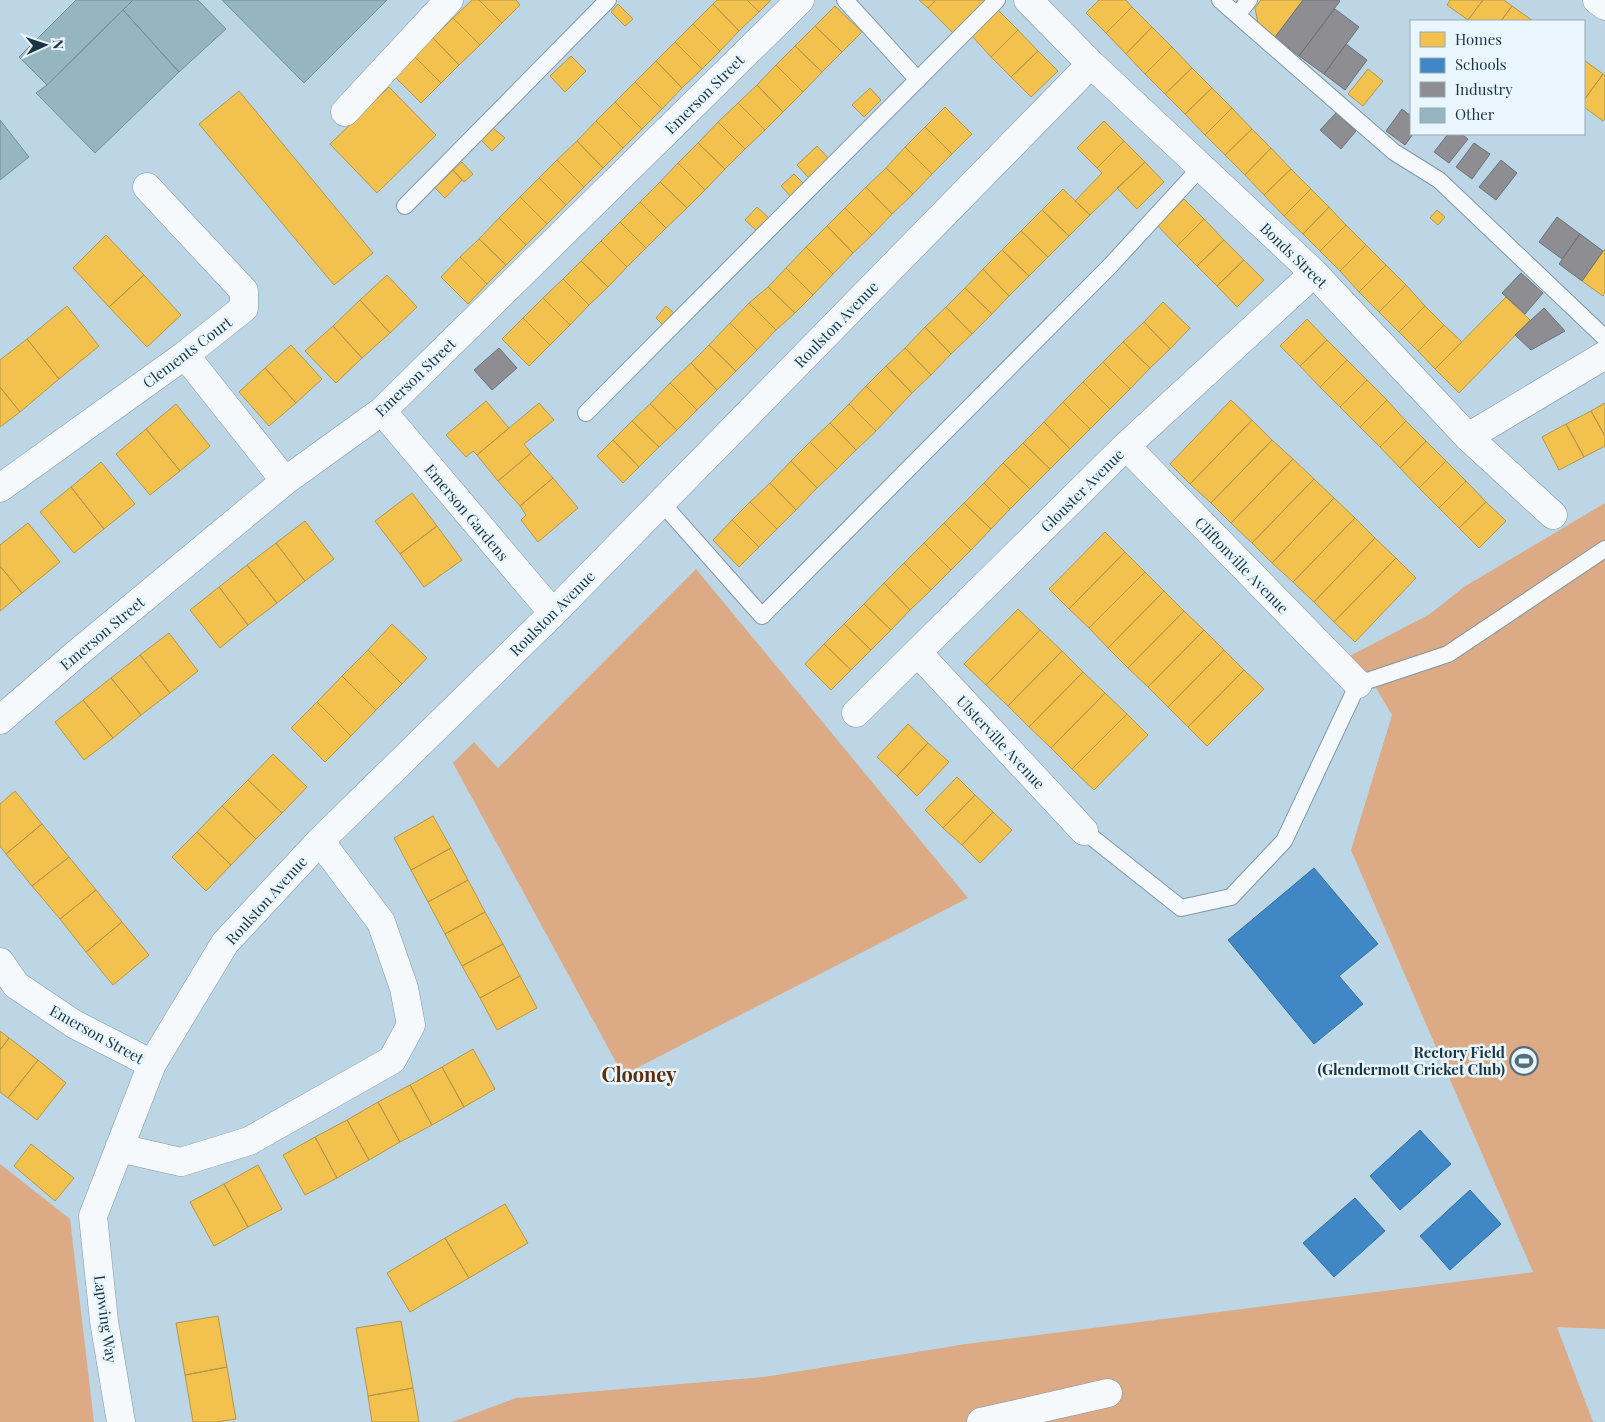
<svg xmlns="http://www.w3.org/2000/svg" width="1605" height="1422" font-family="'Playfair Display',serif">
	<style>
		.green { fill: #dcaa84 }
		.homes { fill: #f2c14e; stroke: #b2974a }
		.schools { fill: #3f88c5; stroke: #346f9e }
		.industry { fill: #8d8d92; stroke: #6b737a }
		.building { fill: #95b5c0; stroke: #738f99 }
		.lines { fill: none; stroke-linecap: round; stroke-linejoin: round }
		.service-casing { stroke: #8097a5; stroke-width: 18 }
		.minor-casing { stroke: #8097a5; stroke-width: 29 }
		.service { stroke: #f5f9fb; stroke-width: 16 }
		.minor { stroke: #f5f9fb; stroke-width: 28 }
		.labels { text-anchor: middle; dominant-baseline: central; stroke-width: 5; stroke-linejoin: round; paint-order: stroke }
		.street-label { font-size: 15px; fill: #1b3542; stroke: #eaf6fd }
		.poi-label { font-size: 15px; font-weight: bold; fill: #1b3542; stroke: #eaf6fd; text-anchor: end }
		.district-label { font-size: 20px; font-weight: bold; fill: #5c2e0d; stroke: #eaf6fd }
	</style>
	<rect width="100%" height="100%" fill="#bcd6e6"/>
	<path class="green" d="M1605,503V1329L1557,1327L1593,1422H452L516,1398L764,1377L966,1344L1533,1272L1351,850L1392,715L1372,681L1348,657L1430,614L1464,587Z
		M696,569L968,898L623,1075L453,763L474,742L498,768Z
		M0,1164L70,1219L94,1422H0Z"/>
	<path class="homes" d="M472,0H479L502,23L480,45L453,18Z
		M479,0H516L520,5L502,23Z
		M717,0H747L759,12L739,31L713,4Z
		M747,0H771L759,12Z
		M919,0H936L928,8Z
		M936,0H985L987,2L955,35L928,8Z
		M1099,0H1126L1132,7L1106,33L1086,13Z
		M1261,0H1303L1272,42L1259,28L1255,8Z
		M1450,0H1483L1468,20L1447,5Z
		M1483,0H1504L1512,6L1501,21H1470L1468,20Z
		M618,4L633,19L625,26L611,12Z
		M713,4L739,31L720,51L693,24Z
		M835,6L862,32L842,52L815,26Z
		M1512,6L1533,21H1501Z
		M1132,7L1152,27L1126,54L1106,33Z
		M998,10L1018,30L991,57L972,36Z
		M453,18L480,45L459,65L433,38Z
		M693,24L720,51L702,69L675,42Z
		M815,26L842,52L822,72L795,46Z
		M1152,27L1172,47L1145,74L1126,54Z
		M1018,30L1038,51L1011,77L991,57Z
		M433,38L459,65L441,83L414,56Z
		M675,42L702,69L682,88L656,61Z
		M795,46L822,72L803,92L776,65Z
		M1172,47L1192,68L1165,94L1145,74Z
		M1038,51L1058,71L1031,97L1011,77Z
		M414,56L441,83L421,103L394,76Z
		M571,56L586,71L565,92L550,76Z
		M1584,60L1603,74L1584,100Z
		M656,61L682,88L662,109L635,82Z
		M776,65L803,92L783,112L757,85Z
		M1192,68L1212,88L1185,114L1165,94Z
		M1368,69L1383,81L1363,106L1348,94Z
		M1603,74L1605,75V118L1603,121L1584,107V100Z
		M635,82L662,109L642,129L615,102Z
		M757,85L783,112L765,130L738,103Z
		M389,87L436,135L377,193L330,144Z
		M870,88L881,100L864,117L852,105Z
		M1212,88L1232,108L1205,135L1185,114Z
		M239,91L373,253L334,285L199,124Z
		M615,102L642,129L623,148L596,121Z
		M738,103L765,130L745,149L718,122Z
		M945,107L972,134L952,154L925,127Z
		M1232,108L1252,129L1225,155L1205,135Z
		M596,121L623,148L603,168L577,141Z
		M1104,121L1124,141L1097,168L1077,148Z
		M718,122L745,149L725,169L698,143Z
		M925,127L952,154L932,174L905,147Z
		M493,128L505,138L492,151L481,140Z
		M1252,129L1271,148L1245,175L1225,155Z
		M577,141L603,168L584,187L557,160Z
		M1124,141L1145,162L1090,215L1075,201L1102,173L1097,168Z
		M698,143L725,169L705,190L678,163Z
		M817,146L829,159L809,178L797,165Z
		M905,147L932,174L913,194L886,168Z
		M1271,148L1291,169L1264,195L1245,175Z
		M557,160L584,187L566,205L539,178Z
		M462,162L473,174L464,182L453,170Z
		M1145,162L1164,182L1137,209L1117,188Z
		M678,163L705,190L687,208L660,182Z
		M886,168L913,194L892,214L866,187Z
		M1291,169L1311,189L1284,216L1264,195Z
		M453,170L462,180L445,198L435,188Z
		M794,174L805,185L792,198L781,186Z
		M539,178L566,205L547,224L520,197Z
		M660,182L687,208L666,228L640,202Z
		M866,187L892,214L872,235L845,208Z
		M1063,189L1090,215L1069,236L1042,210Z
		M1311,189L1329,207L1303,234L1284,216Z
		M520,197L547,224L526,245L499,218Z
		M1184,199L1204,219L1177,246L1157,225Z
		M640,202L666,228L646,248L620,222Z
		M757,207L770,219L758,232L745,220Z
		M1329,207L1346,225L1320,251L1303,234Z
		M845,208L872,235L853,253L827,226Z
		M1042,210L1069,236L1048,257L1021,231Z
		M1437,210L1445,217L1438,225L1430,218Z
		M499,218L526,245L506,265L479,239Z
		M1204,219L1224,240L1197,266L1177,246Z
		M620,222L646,248L627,267L601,241Z
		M1346,225L1366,245L1340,271L1320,251Z
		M827,226L853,253L833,274L806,247Z
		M1021,231L1048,257L1029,276L1002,250Z
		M106,235L144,275L109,307L73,268Z
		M479,239L506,265L487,284L460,257Z
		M1224,240L1244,260L1217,286L1197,266Z
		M601,241L627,267L608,287L581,261Z
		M1366,245L1386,265L1359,292L1340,271Z
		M806,247L833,274L813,295L786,268Z
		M1605,249V293L1603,296L1582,281Z
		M1002,250L1029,276L1009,296L983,269Z
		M460,257L487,284L468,304L441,277Z
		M1244,260L1264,280L1237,307L1217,286Z
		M581,261L608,287L589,305L563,279Z
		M1386,265L1406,285L1379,312L1359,292Z
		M786,268L813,295L795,313L768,287Z
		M983,269L1009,296L992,314L965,288Z
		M144,275L181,315L147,347L109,307Z
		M387,275L417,307L390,333L360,300Z
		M563,279L589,305L570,325L543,298Z
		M1406,285L1425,306L1399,332L1379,312Z
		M768,287L795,313L776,330L749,303Z
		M965,288L992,314L972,334L946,307Z
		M1506,297L1530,320L1459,393L1435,369Z
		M543,298L570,325L550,345L523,318Z
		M360,300L390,333L362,358L333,326Z
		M1163,302L1190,328L1170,349L1144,322Z
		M749,303L776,330L757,350L730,323Z
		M67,306L99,346L59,379L27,339Z
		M666,306L676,315L665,327L656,318Z
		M1425,306L1444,325L1418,351L1399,332Z
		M946,307L972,334L951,354L925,327Z
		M523,318L550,345L529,366L502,339Z
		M1307,319L1327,340L1300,366L1280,346Z
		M1144,322L1170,349L1150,368L1123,342Z
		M730,323L757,350L736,371L709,345Z
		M1444,325L1462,342L1435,369L1418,351Z
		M333,326L362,358L336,383L305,351Z
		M925,327L951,354L931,375L905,348Z
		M27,339L59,379L20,412L0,387V360Z
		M1327,340L1347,360L1320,387L1300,366Z
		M1123,342L1150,368L1130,389L1103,362Z
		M291,345L322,379L296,403L265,368Z
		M709,345L736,371L717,390L691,363Z
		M905,348L931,375L912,393L886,366Z
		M1347,360L1367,380L1340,407L1320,387Z
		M1103,362L1130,389L1110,409L1083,382Z
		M691,363L717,390L697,410L670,383Z
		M886,366L912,393L893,413L866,386Z
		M265,368L296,403L269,426L239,392Z
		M1367,380L1387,400L1360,427L1340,407Z
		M1083,382L1110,409L1090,429L1063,402Z
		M670,383L697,410L677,430L650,404Z
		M866,386L893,413L876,431L849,404Z
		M0,387L20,412L0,427Z
		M1231,400L1252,420L1190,484L1170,464Z
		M1387,400L1406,421L1380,447L1360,427Z
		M486,401L509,428L477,455L473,451L466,457L446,435Z
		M1063,402L1090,429L1070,449L1044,422Z
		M539,403L554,420L524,444L531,453L498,481L477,455Z
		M1605,403V436L1591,411Z
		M176,404L210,446L180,471L146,429Z
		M650,404L677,430L659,447L632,421Z
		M849,404L876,431L856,450L830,423Z
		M1591,411L1605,436V446L1584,457L1566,424Z
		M1252,420L1272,440L1211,503L1190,484Z
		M632,421L659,447L639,467L613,440Z
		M1406,421L1426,441L1400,468L1380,447Z
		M1044,422L1070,449L1050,469L1023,443Z
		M830,423L856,450L837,469L810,442Z
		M1566,424L1584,457L1559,470L1542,437Z
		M146,429L180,471L150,495L116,454Z
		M613,440L639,467L623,483L597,456Z
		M1272,440L1293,459L1231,523L1211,503Z
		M1426,441L1446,461L1419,488L1400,468Z
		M810,442L837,469L817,488L791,461Z
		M1023,443L1050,469L1030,489L1003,463Z
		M531,453L553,478L520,506L498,481Z
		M1293,459L1314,479L1252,543L1231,523Z
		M791,461L817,488L796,510L770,483Z
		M1446,461L1466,481L1439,508L1419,488Z
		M101,462L135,504L104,529L71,487Z
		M1003,463L1030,489L1010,509L984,483Z
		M553,478L578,508L538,542L521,520L526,515L520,506Z
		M1314,479L1334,498L1272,563L1252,543Z
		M1466,481L1486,502L1459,528L1439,508Z
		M770,483L796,510L777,529L750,502Z
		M984,483L1010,509L991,529L964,503Z
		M71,487L104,529L74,553L40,512Z
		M412,493L437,526L400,554L375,521Z
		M1334,498L1355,518L1293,582L1272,563Z
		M750,502L777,529L759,547L732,520Z
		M1486,502L1506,521L1479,548L1459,528Z
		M964,503L991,529L971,550L944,523Z
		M1355,518L1375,538L1314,602L1293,582Z
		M732,520L759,547L739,567L713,540Z
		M305,521L334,559L305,581L276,543Z
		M28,523L60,562L22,593L0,566V545Z
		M944,523L971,550L951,570L924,543Z
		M437,526L462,560L424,587L400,554Z
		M1105,532L1125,552L1069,609L1049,589Z
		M1375,538L1396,558L1334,622L1314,602Z
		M276,543L305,581L277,603L247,565Z
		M924,543L951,570L931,590L904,563Z
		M1125,552L1145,572L1089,628L1069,609Z
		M1396,558L1416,578L1355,642L1334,622Z
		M904,563L931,590L910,610L884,583Z
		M247,565L277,603L248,625L219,587Z
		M0,566L22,593L0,611Z
		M1145,572L1164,591L1108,648L1089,628Z
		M884,583L910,610L891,630L864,604Z
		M219,587L248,625L220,648L190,610Z
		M1164,591L1184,611L1128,668L1108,648Z
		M864,604L891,630L871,650L844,624Z
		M1018,609L1040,630L986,685L964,664Z
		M1184,611L1204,630L1148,687L1128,668Z
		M392,624L427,658L402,684L368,650Z
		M844,624L871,650L851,670L824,644Z
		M1040,630L1062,651L1008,706L986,685Z
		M1204,630L1224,650L1168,707L1148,687Z
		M169,633L198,671L170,693L140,655Z
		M824,644L851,670L831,690L805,664Z
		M368,650L402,684L376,710L342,676Z
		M1224,650L1244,670L1188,727L1168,707Z
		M1062,651L1083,672L1029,727L1008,706Z
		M140,655L170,693L141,715L111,678Z
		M1244,670L1264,689L1207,746L1188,727Z
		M1083,672L1105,693L1051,748L1029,727Z
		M342,676L376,710L351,736L317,702Z
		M111,678L141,715L113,738L83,700Z
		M1105,693L1127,714L1072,769L1051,748Z
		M83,700L113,738L84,760L55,722Z
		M317,702L351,736L325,762L291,728Z
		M1127,714L1148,735L1094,790L1072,769Z
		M908,724L928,743L897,776L877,757Z
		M928,743L949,762L917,796L897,776Z
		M273,754L307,787L282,813L248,780Z
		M957,777L975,795L943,828L925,810Z
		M248,780L282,813L256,839L222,806Z
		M15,791L42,824L6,854L0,846V804Z
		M975,795L993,812L962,845L943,828Z
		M222,806L256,839L231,865L197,832Z
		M993,812L1012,830L980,863L962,845Z
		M433,816L451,848L411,870L394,838Z
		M42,824L69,857L32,886L6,854Z
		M197,832L231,865L206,891L172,857Z
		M451,848L468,880L428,902L411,870Z
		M69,857L96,890L60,919L32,886Z
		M468,880L485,912L445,934L428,902Z
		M96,890L122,922L86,952L60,919Z
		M485,912L503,944L462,966L445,934Z
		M122,922L149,955L113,985L86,952Z
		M503,944L520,976L480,998L462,966Z
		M520,976L537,1008L497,1030L480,998Z
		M0,1031L9,1038L0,1050Z
		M9,1038L38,1060L8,1098L0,1092V1050Z
		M473,1049L495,1089L464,1107L442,1067Z
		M38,1060L66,1083L37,1120L8,1098Z
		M442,1067L464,1107L432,1125L410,1085Z
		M410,1085L432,1125L400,1142L378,1102Z
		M378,1102L400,1142L369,1160L347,1120Z
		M347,1120L369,1160L337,1178L315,1137Z
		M315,1137L337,1178L305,1195L283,1155Z
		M31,1144L74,1178L55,1201L14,1166Z
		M258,1165L282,1209L248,1227L224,1184Z
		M224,1184L248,1227L214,1246L190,1202Z
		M505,1204L528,1243L469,1278L445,1238Z
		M445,1238L469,1278L410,1312L387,1273Z
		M218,1316L227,1367L185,1375L176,1323Z
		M401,1321L413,1388L368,1396L356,1328Z
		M227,1367L236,1419L216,1422H193L185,1375Z
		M413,1388L419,1422H372L368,1396Z"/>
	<path class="schools" d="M1314,868L1378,944L1339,976L1363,1004L1314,1044L1228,940Z
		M1420,1130L1451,1164L1400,1210L1370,1176Z
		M1470,1190L1501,1224L1450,1270L1420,1236Z
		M1355,1198L1385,1231L1334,1277L1303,1243Z"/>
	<path class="industry" d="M1303,0H1338L1340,1L1299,56L1275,37Z
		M1335,9L1359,27L1324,74L1299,56Z
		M1346,44L1367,60L1345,90L1324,74Z
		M1402,109L1411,116V134H1413L1405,145L1386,131Z
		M1336,113L1356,131L1341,149L1320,130Z
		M1448,134H1461L1468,139L1449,163L1434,152Z
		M1474,143L1490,154L1472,179L1456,167Z
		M1501,160L1517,173L1496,200L1479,187Z
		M1557,217L1580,234L1562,259L1539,242Z
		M1580,234L1603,251L1582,281L1559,264Z
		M1521,273L1543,293L1525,314L1502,293Z
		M1544,308L1565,331L1531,350L1515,335Z
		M499,348L517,368L492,390L474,370Z"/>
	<path class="building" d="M76,0H133L47,85L19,57Z
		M133,0H198L226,29L179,72L123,10Z
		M222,0H387L304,83Z
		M123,10L179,72L95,153L36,93L47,85Z
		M0,120L29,157L0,180Z"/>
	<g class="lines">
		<defs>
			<path id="service" d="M845,0L918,80
				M1220,0L1237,15L1249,0
				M1237,15L1394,152L1439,180L1605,338
				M405,206L608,0
				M586,413L997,0
				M661,502L762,616L1110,266L1201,167
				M1084,831L1181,908L1231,897L1284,841L1358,684L1448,654L1605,549"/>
			<path id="minor" d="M1028,0L1091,64L1314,273L1468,437L1553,515
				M1597,0L1605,6
				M345,112L449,0
				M185,355L285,481
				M382,411L553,613
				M1468,437L1605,355
				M1126,446L1358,684
				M0,488L185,355L244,308V291L147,187
				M918,653L1084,831
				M856,713L1126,446L1314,273
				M0,720L75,655L285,481L382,411L800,0
				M0,962L16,985L74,1024L152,1064
				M119,1148L181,1162L249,1141L392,1060L411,1025L404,988L381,922L320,841
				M121,1422L104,1321L93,1216L152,1064L225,943L320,841L553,613L1091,64
				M981,1422L1108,1393"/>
		</defs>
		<use href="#service" class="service-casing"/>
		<use href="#minor" class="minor-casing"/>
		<use href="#service" class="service"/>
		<use href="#minor" class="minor"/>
	</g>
	<defs>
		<symbol id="stadium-ring" viewBox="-11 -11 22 22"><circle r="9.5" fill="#eaf6fd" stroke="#536d7b" stroke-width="1.5"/><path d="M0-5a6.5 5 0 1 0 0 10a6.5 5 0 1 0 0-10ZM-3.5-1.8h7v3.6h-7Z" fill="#536d7b"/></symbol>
	</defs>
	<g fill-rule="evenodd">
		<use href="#stadium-ring" x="1508" y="1045" width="32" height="32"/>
	</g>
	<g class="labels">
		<g class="street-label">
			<text transform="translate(704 94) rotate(-45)">Emerson Street</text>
			<text transform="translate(1294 255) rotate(44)">Bonds Street</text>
			<text transform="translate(836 324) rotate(-46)">Roulston Avenue</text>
			<text transform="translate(187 352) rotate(-37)">Clements Court</text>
			<text transform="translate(415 377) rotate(-44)">Emerson Street</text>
			<text transform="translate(1082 490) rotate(-45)">Glouster Avenue</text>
			<text transform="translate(467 512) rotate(50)">Emerson Gardens</text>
			<text transform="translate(1242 565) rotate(46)">Cliftonville Avenue</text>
			<text transform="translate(552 613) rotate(-45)">Roulston Avenue</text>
			<text transform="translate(102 633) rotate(-40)">Emerson Street</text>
			<text transform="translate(1001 742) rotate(47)">Ulsterville Avenue</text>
			<text transform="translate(266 900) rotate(-48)">Roulston Avenue</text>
			<text transform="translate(97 1034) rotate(29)">Emerson Street</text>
			<text transform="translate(106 1319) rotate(82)">Lapwing Way</text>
		</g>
		<g class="poi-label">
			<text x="1505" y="1052">Rectory Field<tspan x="1505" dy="17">(Glendermott Cricket Club)</tspan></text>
		</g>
		<g class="district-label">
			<text x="639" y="1073">Clooney</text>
		</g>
	</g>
	<rect x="1410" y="20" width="175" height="115" fill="#eaf6fd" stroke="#97a9b2"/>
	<rect x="1420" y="32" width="25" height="15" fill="#f2c14e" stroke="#97a9b2"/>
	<text x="1455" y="45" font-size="15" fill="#1b3542">Homes</text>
	<rect x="1420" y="58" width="25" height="15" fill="#3f88c5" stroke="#97a9b2"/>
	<text x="1455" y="70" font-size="15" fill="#1b3542">Schools</text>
	<rect x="1420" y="82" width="25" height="15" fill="#8d8d92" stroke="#97a9b2"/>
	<text x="1455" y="95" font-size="15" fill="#1b3542">Industry</text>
	<rect x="1420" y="108" width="25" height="15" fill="#95b5c0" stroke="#97a9b2"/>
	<text x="1455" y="120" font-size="15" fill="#1b3542">Other</text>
	<g transform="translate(45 45) rotate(87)" stroke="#eaf6fd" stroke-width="4" paint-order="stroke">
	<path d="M0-4L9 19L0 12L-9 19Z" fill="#1b3542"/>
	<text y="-8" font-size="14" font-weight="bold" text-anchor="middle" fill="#1b3542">N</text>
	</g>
</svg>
